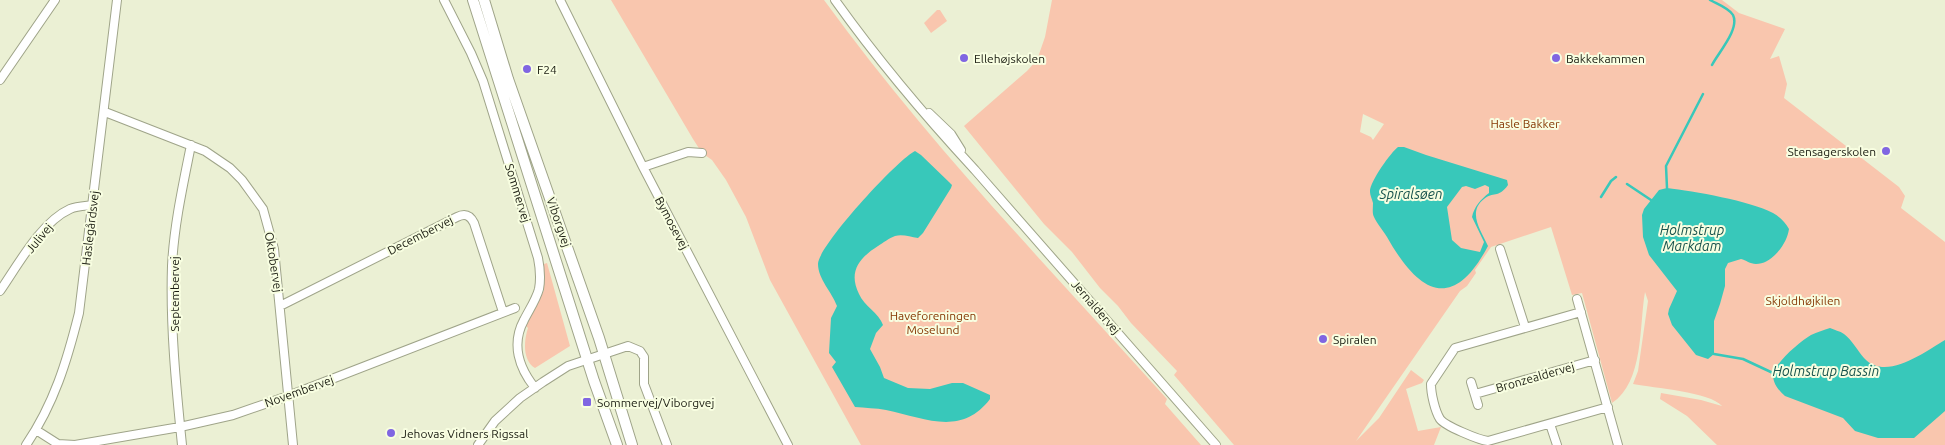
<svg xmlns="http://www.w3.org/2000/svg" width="1945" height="445" font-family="Ubuntu,sans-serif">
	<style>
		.green { fill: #f9c6ae; fill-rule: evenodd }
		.water { fill: #38c8ba; fill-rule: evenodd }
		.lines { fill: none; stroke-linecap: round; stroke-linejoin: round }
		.stream { stroke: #38c8ba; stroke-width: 2.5 }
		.minor-casing { stroke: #9fa489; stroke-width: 10 }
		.major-casing { stroke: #9fa489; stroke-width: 12 }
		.minor { stroke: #fff; stroke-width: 8 }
		.major { stroke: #fff; stroke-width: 10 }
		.poi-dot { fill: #8066e2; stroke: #f8fee1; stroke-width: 2 }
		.labels { text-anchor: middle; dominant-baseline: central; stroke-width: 4; stroke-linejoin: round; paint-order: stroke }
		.poi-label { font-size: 12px; fill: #1a1c11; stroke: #f8fee1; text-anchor: start }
		.park-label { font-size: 12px; fill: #863805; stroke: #f8fee1 }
		.street-label { font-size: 12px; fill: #1a1c11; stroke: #f8fee1 }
		.water-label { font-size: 14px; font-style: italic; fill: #18534d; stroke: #f8fee1 }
	</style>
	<rect width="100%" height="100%" fill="#ebf0d4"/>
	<path class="green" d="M611,0H824C927,142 1050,269 1167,399L1165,404L1201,445H861L770,280L746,217L726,180L712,160L702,153L693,139Z
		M1052,0H1722L1739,13L1785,29L1770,59L1779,56L1787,84L1784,98L1899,187L1905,196L1901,208L1945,242V445H1717L1687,416L1660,399L1661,393L1701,400L1722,406C1710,392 1654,388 1633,384L1638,371L1648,301L1645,292C1639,326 1644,382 1612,403L1582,293L1572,295L1551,227L1491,247L1475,270L1476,273L1467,286L1460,291L1356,441L1379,418L1411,370L1424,380L1422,383L1406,389L1418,431L1441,427L1434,445H1234L1174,375L1177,371L1131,323L1118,306L1100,288L1072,252L1044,224L964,126L1027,71L1037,60L1045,37ZM1363,114L1384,124L1373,140L1371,137L1360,132Z
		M937,10H940L947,21L931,33L924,23Z
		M547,263L570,346L535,368C522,360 524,340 528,328L526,326L544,290V264Z"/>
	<path class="water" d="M1398,147H1404L1426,155L1507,180L1508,185C1498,199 1493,191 1484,199C1467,212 1481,231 1488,246C1452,314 1418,292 1387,237C1383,230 1377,224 1374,217C1372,213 1373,208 1373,203C1372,199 1370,195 1370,192C1369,183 1391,152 1398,147ZM1485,185L1489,187V193C1481,199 1474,207 1472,217L1484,242L1480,252L1461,248L1452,240L1447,207L1462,187L1466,186L1475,189Z
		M915,151L921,155L949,182L952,185L951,188L923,233L918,238C910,237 903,234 895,236C889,238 883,243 878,246C859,258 848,272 859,294C864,306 879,313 883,325L876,333L870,349L880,367L884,378L908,388L930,389L952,383H963L990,395V399C961,437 925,418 886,410C876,408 865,408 855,407L832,367L836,362L829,353L831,318L837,306C832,292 818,279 818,264C818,246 897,160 915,151Z
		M1667,188C1694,191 1750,201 1773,213C1780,217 1785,222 1789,229C1787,244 1772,264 1756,264C1750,264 1746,260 1741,259L1728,263L1725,269V286L1720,304L1714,321V354L1708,359L1696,355L1672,325L1668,314L1669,309L1677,291L1649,255L1643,237L1642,215L1644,209L1659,190Z
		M1830,328C1834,330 1840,331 1844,334C1852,340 1858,351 1864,358C1886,382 1924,352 1945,340V411L1914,438H1878L1855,431L1843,418L1785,396C1778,390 1771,381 1774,372C1778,360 1801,341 1811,335C1817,332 1824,330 1830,328Z"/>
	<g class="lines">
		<path class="stream" d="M1710,0C1717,4 1729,8 1733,15C1740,29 1718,53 1712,65
			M1627,184L1651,200
			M1667,188L1666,166L1703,94
			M1601,197L1611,181L1616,177
			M1714,354L1743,359L1773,373"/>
		<defs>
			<path id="minor" d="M444,0L471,53L483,81L538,258C540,268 541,278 539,289C536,300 529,310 524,320C511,344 519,368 535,388
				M560,0L643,167L788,445
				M835,0C877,59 926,117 975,170L1216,445
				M0,80L55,0
				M105,112L205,151L230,168L242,180L263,209L274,249L293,445
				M929,113L951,134L961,150
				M643,167L688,152L702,153
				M1500,249L1525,327
				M0,291C18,265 41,222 70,209C77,206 85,206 93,205
				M1577,299L1618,445
				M280,306L457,217C465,213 470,215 474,223L503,312
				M1581,312L1455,348L1431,384C1431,394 1435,411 1440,419C1445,426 1479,440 1488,441L1608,407
				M1471,382L1478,405
				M1475,394L1595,360
				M1550,424L1557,445
				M36,430L58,444L75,445
				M26,445C54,404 67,361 79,313L117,0
				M75,445L180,427L233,415L288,396L515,308
				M182,445C176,386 170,325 172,266C174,225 183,185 191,145
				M478,445L495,421L520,398L543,382L568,366L628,346L640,351L644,357V384L667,445"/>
			<path id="major" d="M473,0L594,381L617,445
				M484,0L508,79L599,338L632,445"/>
		</defs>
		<use href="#minor" class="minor-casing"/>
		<use href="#major" class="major-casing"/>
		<use href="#minor" class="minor"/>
		<use href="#major" class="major"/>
	</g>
	<g class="poi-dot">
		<circle cx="964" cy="58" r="5"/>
		<circle cx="1556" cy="58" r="5"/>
		<circle cx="527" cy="69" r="5"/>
		<circle cx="1886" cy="151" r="5"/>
		<circle cx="1323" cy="339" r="5"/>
		<rect x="582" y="397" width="10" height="10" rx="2.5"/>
		<circle cx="391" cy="433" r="5"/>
	</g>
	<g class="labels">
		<g class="poi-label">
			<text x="974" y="58">Ellehøjskolen</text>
			<text x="1566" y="58">Bakkekammen</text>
			<text x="537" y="69">F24</text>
			<text x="1876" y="151" text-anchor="end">Stensagerskolen</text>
			<text x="1333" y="339">Spiralen</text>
			<text x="597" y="402">Sommervej/Viborgvej</text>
			<text x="401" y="433">Jehovas Vidners Rigssal</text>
		</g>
		<g class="park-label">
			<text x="1525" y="123">Hasle Bakker</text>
			<text x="1803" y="300">Skjoldhøjkilen</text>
			<text x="933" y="315">Haveforeningen<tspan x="933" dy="14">Moselund</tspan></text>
		</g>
		<g class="street-label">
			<text transform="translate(518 193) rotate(73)">Sommervej</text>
			<text transform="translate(559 222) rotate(71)">Viborgvej</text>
			<text transform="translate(672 223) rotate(62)">Bymosevej</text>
			<text transform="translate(90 228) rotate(-83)">Haslegårdsvej</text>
			<text transform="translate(420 235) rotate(-27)">Decembervej</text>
			<text transform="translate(39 238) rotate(-50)">Julivej</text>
			<text transform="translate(274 262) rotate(81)">Oktobervej</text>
			<text transform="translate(174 294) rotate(-90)">Septembervej</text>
			<text transform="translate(1096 307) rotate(49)">Jernaldervej</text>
			<text transform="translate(1535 377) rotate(-16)">Bronzealdervej</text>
			<text transform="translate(299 391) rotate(-20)">Novembervej</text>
		</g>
		<g class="water-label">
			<text x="1411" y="194">Spiralsøen</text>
			<text x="1692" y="230">Holmstrup<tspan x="1692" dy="16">Markdam</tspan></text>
			<text x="1826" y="371">Holmstrup Bassin</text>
		</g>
	</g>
</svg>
